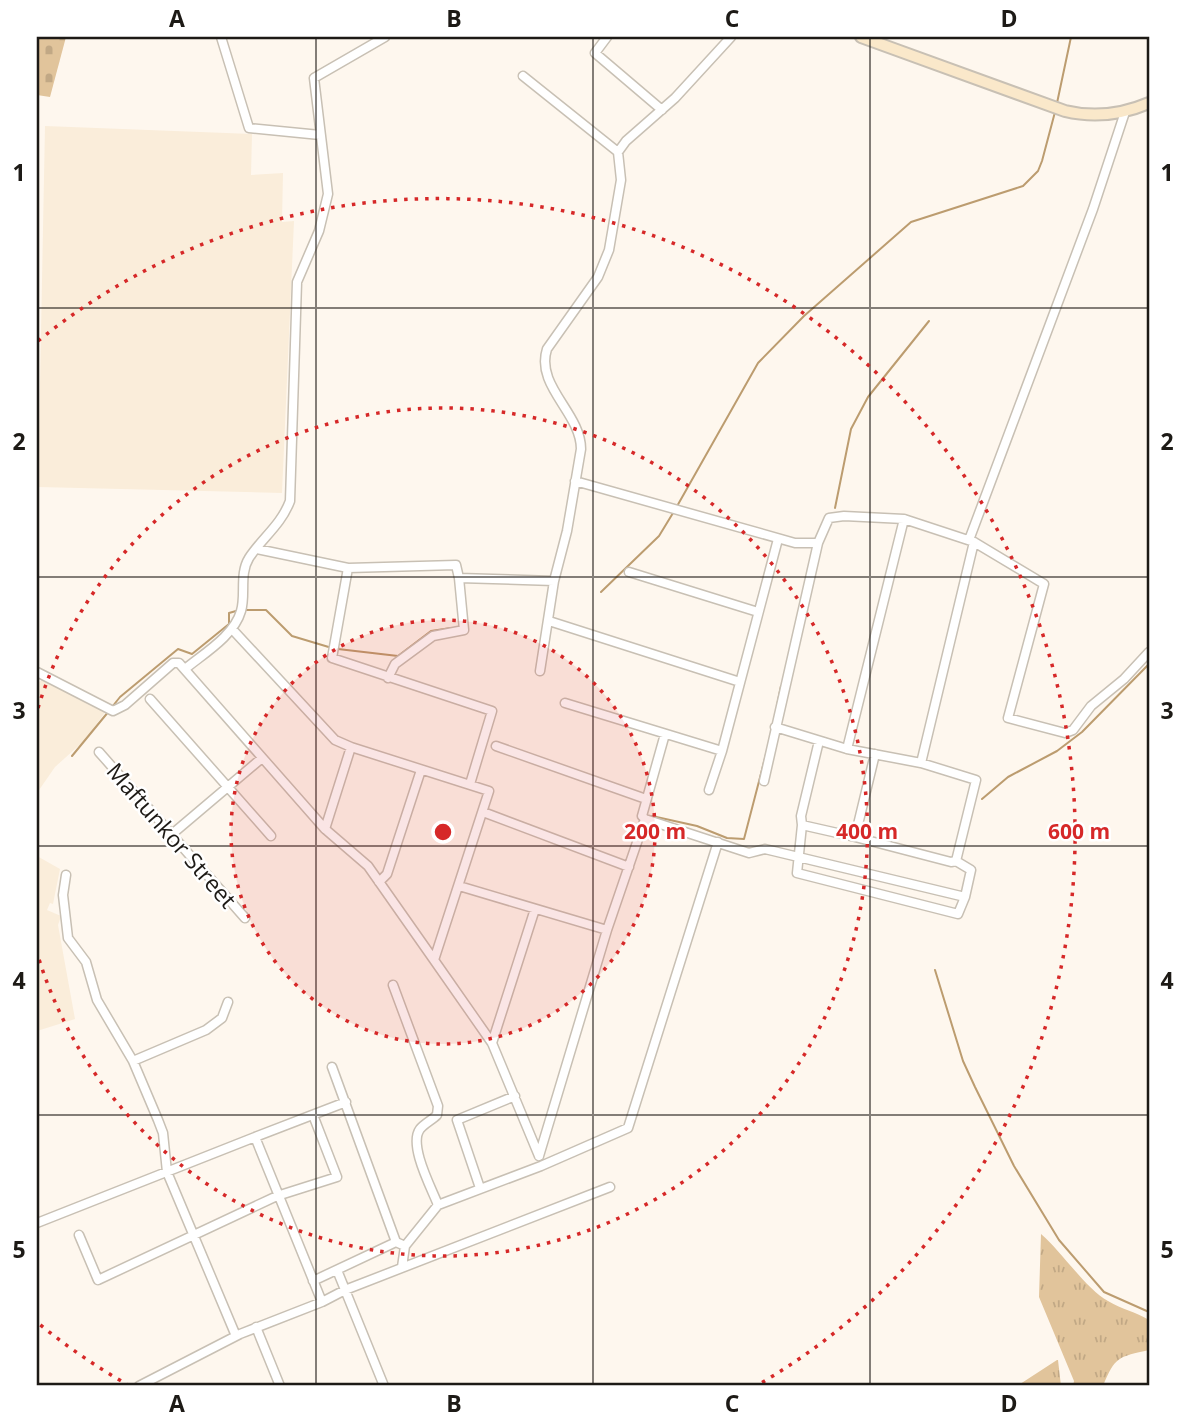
<svg xmlns="http://www.w3.org/2000/svg" width="1186" height="1423" font-family="'Open Sans',sans-serif">
	<style>
		.built { fill: #faedda }
		.grass { fill: url(#grass-tufts) }
		.cemetery { fill: url(#cemetery-stones) }
		.lines { fill: none; stroke-linecap: round; stroke-linejoin: round }
		.stream { stroke: #bc9c6f; stroke-width: 2 }
		.street-casing { stroke: #c8c0b4; stroke-width: 11 }
		.secondary-casing { stroke: #c8c0b4; stroke-width: 14 }
		.street { stroke: #fff; stroke-width: 8 }
		.secondary { stroke: #fae8ca; stroke-width: 10 }
		.grid { fill: none; stroke: #1d1a16; stroke-width: 2; stroke-opacity: 0.55 }
		.ring { fill: none; stroke: #d62828; stroke-width: 3.5; stroke-dasharray: 3.5 7 }
		.labels { text-anchor: middle; dominant-baseline: central; stroke-width: 5; stroke-linejoin: round; paint-order: stroke }
		.street-label { font-size: 23px; fill: #1d1a16; stroke: #fff }
		.centre { fill: #d62828; stroke: #fff; stroke-width: 3.5 }
		.ring-label { font-size: 21px; text-anchor: middle; font-weight: bold; fill: #d62828; stroke: #fff; stroke-width: 5; stroke-linejoin: round; paint-order: stroke }
		.neatline { fill: none; stroke: #1d1a16; stroke-width: 2.5 }
		.grid-label { font-size: 23px; text-anchor: middle; font-weight: bold; fill: #1d1a16 }
	</style>
	<defs>
		<pattern id="grass-tufts" width="24" height="20" patternUnits="userSpaceOnUse" patternTransform="scale(1.75)"><rect width="24" height="20" fill="#e1c49b"/><path d="M3 7l-1-3M5 7V3M7 7l1-3M15 17l-1-3M17 17v-4M19 17l1-3" fill="none" stroke="#c1a885"/></pattern>
		<pattern id="cemetery-stones" width="16" height="16" patternUnits="userSpaceOnUse" patternTransform="scale(1.75)"><rect width="16" height="16" fill="#e1c49b"/><path d="M2 7V4a2 2 0 0 1 4 0v3zM10 15v-3a2 2 0 0 1 4 0v3z" fill="#c1a885"/></pattern>
	</defs>
	<rect width="100%" height="100%" fill="#fef7ee"/>
	<path class="built" d="M45,126L252,134L251,175L283,173L282,222L294,221L282,493L38,487Z
		M47,677L106,711L85,740L55,767L37,793V683Z
		M37,856L60,869L53,904L50,903L47,910L61,916L58,925L75,1019L37,1031Z"/>
	<path class="grass" d="M1041,1234C1062,1252 1086,1289 1108,1301C1121,1309 1136,1312 1149,1320V1350C1119,1357 1115,1356 1103,1386H1073L1074,1381L1039,1297Z
		M1058,1360L1061,1386H1017L1057,1360Z"/>
	<path class="cemetery" d="M37,37H66L50,97L37,95Z"/>
	<g class="lines">
		<path class="stream" d="M1057,103L1071,37
			M676,508L758,363L804,316L911,222L1023,186L1038,171L1042,161L1055,112
			M835,508L851,429L868,397L929,321
			M601,592L659,536L673,513
			M245,610H266L292,636L332,648
			M338,649L398,656L431,631L451,628
			M777,706L781,686
			M112,707L120,697L178,649L192,654L229,624V613L236,611
			M72,756L109,711
			M982,799L1008,777L1057,751L1082,732L1149,664
			M652,816L697,826L727,838L744,839L770,739
			M935,970L963,1061L975,1087L1014,1166L1059,1240L1104,1292L1149,1312"/>
		<defs>
			<path id="street" d="M221,37L249,128L320,135
				M607,37L595,53L662,110
				M523,76L618,152
				M575,481L795,543H818L829,518L844,516L904,519L974,542L1044,584L1008,718L1065,733L1073,730L1091,706L1124,679L1149,652
				M969,540L1093,209L1125,112
				M257,549L348,568
				M629,572L758,612
				M459,578L456,565L348,568L332,658L492,711L470,784
				M549,621L740,682
				M232,629L335,740L351,747
				M185,669C203,654 234,636 241,611C246,595 239,574 249,558C262,538 281,525 290,501L297,282L319,231L328,194L314,78L385,37
				M540,671L554,581L567,531L581,449C581,413 535,386 547,349L598,277L609,250L621,180L618,152L626,141L675,98L731,37
				M37,672L113,711L125,705L173,663H179L325,829
				M388,678L395,664L433,636L464,630L459,578L554,581
				M150,699L271,836
				M565,703L722,751
				M775,727L847,749L921,763L976,780L956,861L951,862L855,837
				M819,741L801,816L802,825L797,873L958,914L965,897L971,870L956,861
				M496,746L646,799
				M847,749L904,519
				M99,752L245,918
				M921,763L974,542
				M764,781L818,543
				M709,790L722,751L778,539
				M483,812L629,867
				M645,819L749,853L765,849L965,897
				M802,825L855,837L875,754
				M171,835L262,758
				M66,875L63,895L68,938L86,962L97,1000L133,1061L158,1120L163,1133L167,1172L236,1336
				M379,882L387,874L421,770
				M459,886L607,930
				M434,960L368,866L325,829L351,747L489,791L434,960L492,1043L539,1156
				M393,985L438,1106L437,1115C432,1120 424,1124 420,1129C408,1145 432,1189 438,1205
				M492,1043L535,909
				M133,1061L206,1030L222,1018L228,1002
				M332,1067L396,1242L405,1246
				M539,1156L607,930L645,819L642,816L665,734
				M480,1188L457,1120L515,1096
				M37,1223L255,1137
				M79,1235L98,1280L277,1196L337,1177L313,1115
				M402,1267L405,1246L438,1205L541,1166L628,1128L718,842
				M337,1270L384,1386
				M313,1281L396,1242
				M322,1302L255,1137L346,1102
				M256,1327L280,1386
				M139,1386L240,1334L322,1302L345,1290L610,1187"/>
			<path id="secondary" d="M861,37L1065,111C1094,118 1121,115 1149,103"/>
		</defs>
		<use href="#street" class="street-casing"/>
		<use href="#secondary" class="secondary-casing"/>
		<use href="#street" class="street"/>
		<use href="#secondary" class="secondary"/>
	</g>
	<path class="grid" d="M316,37V1386M593,37V1386M870,37V1386M37,308H1149M37,577H1149M37,846H1149M37,1115H1149"/>
	<circle cx="443" cy="832" r="212" fill="#d62828" fill-opacity=".12"/>
	<g class="ring">
		<circle cx="443" cy="832" r="212"/>
		<path d="M38 708A424 424 0 1 1 38 956"/>
		<path d="M130 1386A636 636 0 0 1 38 1323M38 341A636 636 0 1 1 756 1386"/>
	</g>
	<g class="labels">
		<g class="street-label">
			<text transform="translate(172 835) rotate(49)">Maftunkor Street</text>
		</g>
	</g>
	<circle cx="443" cy="832" r="10" class="centre"/>
	<g class="ring-label">
		<text x="655" y="839">200 m</text>
		<text x="867" y="839">400 m</text>
		<text x="1079" y="839">600 m</text>
	</g>
	<rect width="1186" height="1423" fill="none" stroke="#ffffff" stroke-width="77"/>
	<rect x="38" y="38" width="1110" height="1346" class="neatline"/>
	<g class="grid-label">
		<text x="177" y="27">A</text>
		<text x="454" y="27">B</text>
		<text x="732" y="27">C</text>
		<text x="1009" y="27">D</text>
		<text x="19" y="181">1</text>
		<text x="1167" y="181">1</text>
		<text x="19" y="450">2</text>
		<text x="1167" y="450">2</text>
		<text x="19" y="719">3</text>
		<text x="1167" y="719">3</text>
		<text x="19" y="989">4</text>
		<text x="1167" y="989">4</text>
		<text x="19" y="1258">5</text>
		<text x="1167" y="1258">5</text>
		<text x="177" y="1412">A</text>
		<text x="454" y="1412">B</text>
		<text x="732" y="1412">C</text>
		<text x="1009" y="1412">D</text>
	</g>
</svg>
